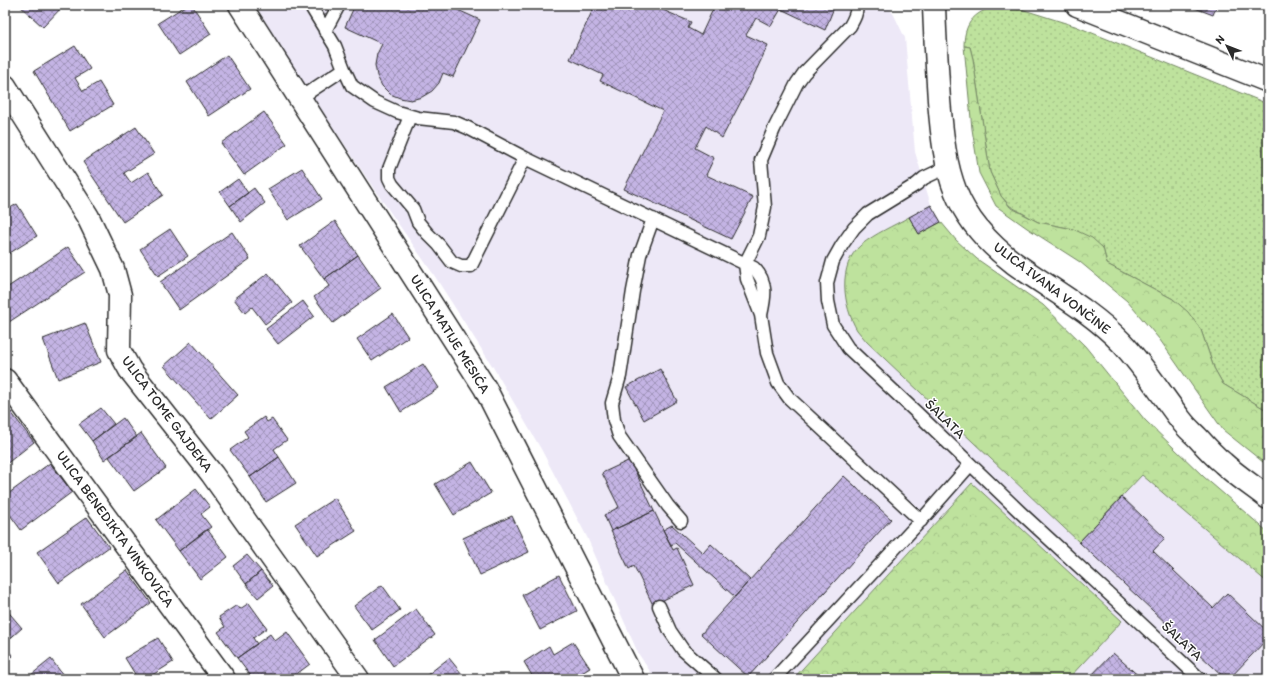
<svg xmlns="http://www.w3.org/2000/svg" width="1273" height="684" font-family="Itim,sans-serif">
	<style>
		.built { fill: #ede8f7 }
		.grass { fill: url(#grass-dots); stroke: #748664 }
		.forest { fill: url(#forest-crowns); stroke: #748664 }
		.building { fill: url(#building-cross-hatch); stroke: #2b2b2b }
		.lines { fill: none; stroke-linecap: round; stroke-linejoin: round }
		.service-casing { stroke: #2b2b2b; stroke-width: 15 }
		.minor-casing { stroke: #2b2b2b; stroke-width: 25 }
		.tertiary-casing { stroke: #2b2b2b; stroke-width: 25 }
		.secondary-casing { stroke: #2b2b2b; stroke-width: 25 }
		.service { stroke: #fff; stroke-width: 12 }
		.minor { stroke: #fff; stroke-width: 22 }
		.tertiary { stroke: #fff; stroke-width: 22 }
		.secondary { stroke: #fff; stroke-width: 22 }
		.labels { text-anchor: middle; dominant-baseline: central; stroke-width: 3; stroke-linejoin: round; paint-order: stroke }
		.street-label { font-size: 14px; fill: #2b2b2b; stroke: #fff }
	</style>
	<defs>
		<pattern id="grass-dots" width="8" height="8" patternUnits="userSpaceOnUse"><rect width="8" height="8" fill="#bee29d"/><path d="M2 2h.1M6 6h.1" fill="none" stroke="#a3c287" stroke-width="1.8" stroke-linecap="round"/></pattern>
		<pattern id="forest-crowns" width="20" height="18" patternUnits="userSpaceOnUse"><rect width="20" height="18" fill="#bee29d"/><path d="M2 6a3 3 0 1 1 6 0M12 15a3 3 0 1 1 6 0" fill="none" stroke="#a3c287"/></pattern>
		<pattern id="building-cross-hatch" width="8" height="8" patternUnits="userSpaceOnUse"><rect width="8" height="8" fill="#c4b4e4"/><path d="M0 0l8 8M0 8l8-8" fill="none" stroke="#9f93b9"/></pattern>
	</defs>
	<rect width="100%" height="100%" fill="#fff"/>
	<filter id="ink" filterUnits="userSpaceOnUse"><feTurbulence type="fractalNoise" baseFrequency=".025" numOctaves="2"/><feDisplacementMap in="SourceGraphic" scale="8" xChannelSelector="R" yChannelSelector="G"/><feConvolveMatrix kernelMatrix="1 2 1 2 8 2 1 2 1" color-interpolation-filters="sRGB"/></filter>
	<g filter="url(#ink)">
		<path class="built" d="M255,5H887L894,15L905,38L915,152L931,205L941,222L956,240L977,259L1043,305L1085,346L1145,420L1204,477L1268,532V679H655L638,653L587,537L541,449L493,367L434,275L374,189L298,74Z"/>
		<path class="grass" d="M1006,5L1021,9L1075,26L1268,104V411L1223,384L1214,368L1201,330L1173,299L1107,264L1103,248L1073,229L1038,222L1010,206L1001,196L990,172L973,59L970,47L964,46C964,18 980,8 1006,5Z"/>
		<path class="forest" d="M964,46L970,47L973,59L990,172L1001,196L1010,207L1038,222L1073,229L1092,238L1103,248L1107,264L1173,299L1188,312L1201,330L1214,368L1223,384L1268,411V466L1223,430L1160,340L1127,301L1080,262L1027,228L996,206L979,173L972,129Z
			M909,217L919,234L941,222L956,240L977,259L1043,305L1085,346L1145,420L1204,477L1268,532V583L1142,475L1079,542L867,342C864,338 860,334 857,330C843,306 837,265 861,245C876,233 893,226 909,217Z
			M972,483L1122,621L1068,679H793Z"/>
		<path class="building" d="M19,5H64L43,27Z
			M187,5H192L211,34L179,55L158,23Z
			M355,5H447L480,20L453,77L443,73L439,83L432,91L422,97L411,100L400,98L390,94L382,86L377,76L375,65L377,54L382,44L345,27Z
			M595,5H651L691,22L688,28L701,35L715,5H835L825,30L781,9L771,26L756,18L746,35L768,45L748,88L722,138L706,126L695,148L714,158L706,175L753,197L731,239L624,189L663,111L600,81L603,75L570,59Z
			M1187,5H1217L1213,15Z
			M75,46L90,69L75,78L83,91L99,82L113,105L70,131L34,71Z
			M227,55L250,89L209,116L187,82Z
			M264,112L287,144L244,175L221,143Z
			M136,127L154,154L124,173L131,183L148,172L163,195L123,222L83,162Z
			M302,168L322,199L288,220L268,189Z
			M238,179L248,193L230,206L220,192Z
			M254,188L265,203L241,222L230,206Z
			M17,204L37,236L5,256V211Z
			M931,205L941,222L919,234L909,217Z
			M335,221L358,255L324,279L300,246Z
			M170,229L188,256L158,276L140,249Z
			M232,232L250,259L179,310L160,282Z
			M68,247L85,272L9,322L5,316V289Z
			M358,255L381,288L333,323L314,297L329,286L324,279Z
			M268,273L292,303L265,324L252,307L245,313L234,299Z
			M303,301L314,316L278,344L266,329Z
			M393,314L408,337L372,361L357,339Z
			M85,323L101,362L58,379L43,339Z
			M191,342L238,395L211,419L164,366Z
			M423,364L439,388L401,412L386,387Z
			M660,369L677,401L644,420L626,387Z
			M7,407L34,442L5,465V409Z
			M101,408L114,424L92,441L79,424Z
			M264,417L267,422L272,419L287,440L274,449L279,457L250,477L230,450L248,437L244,431Z
			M123,418L137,437L104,460L92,441Z
			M141,433L166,468L134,491L109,457Z
			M279,457L296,483L266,502L250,477Z
			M630,460L654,511L611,531L604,515L619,507L602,473Z
			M472,462L491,493L454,515L435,484Z
			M50,463L72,492L21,530L5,508V496Z
			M844,476L891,519L748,677L701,634Z
			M196,489L210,507L201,514L211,527L179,551L156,520Z
			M1122,497L1165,538L1153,551L1213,608L1227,593L1268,632V638L1229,679H1226L1079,542Z
			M335,498L356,531L317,556L295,524Z
			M654,511L673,550L677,548L694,585L653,605L634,566L629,569L611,531Z
			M512,516L529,552L480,575L463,538Z
			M87,517L109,547L59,583L37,552Z
			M672,525L703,553L711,544L750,580L735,597L675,543L671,545L663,530Z
			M207,529L228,557L200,579L179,551Z
			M247,555L261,571L246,584L233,566Z
			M127,570L151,603L105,637L81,604Z
			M261,571L273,586L258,598L246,584Z
			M559,575L577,611L540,630L522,595Z
			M382,585L400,610L372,630L354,606Z
			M249,603L267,628L253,638L257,644L237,658L218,632L225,627L219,617L237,605L240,609Z
			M5,608L22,628L5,643Z
			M416,609L435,635L393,666L375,640Z
			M287,632L310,664L290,679H286L284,676L281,679H253L237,658L270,634L275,641Z
			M158,638L173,662L146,679H138L125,658Z
			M573,642L590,668L572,679H534L524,662L549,646L553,654Z
			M5,647L13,656L5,663Z
			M1113,653L1142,679H1088Z
			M449,658L466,679H422Z
			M51,659L66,679H26Z"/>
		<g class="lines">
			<defs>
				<path id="service" d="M310,5L335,46L344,69
					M856,5C858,12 854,19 850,26L804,73L797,83L774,129L761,160L765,207L759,236L745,264L747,279L761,315L767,353L778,383L789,398L921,521
					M325,31L339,5
					M300,98L344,69L352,86L375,102L397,112L418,118L454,122L468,128L525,158L754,268C768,282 765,297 761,315
					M410,116L389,169V178L392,184L413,209L418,222L427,233L439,245L452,262L461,266H471L525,158
					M947,167L924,178L917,184L868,214L854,228L842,245L833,261L827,283L828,301L833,325L848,348L916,412L1020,512L1133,616L1200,679
					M653,219L640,255L633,291L620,376L612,403L614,420L619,436L668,506L681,521
					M659,606L670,631L683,650L716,679
					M774,679L926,515L970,465"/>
				<path id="minor" d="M240,5L485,388L633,679
					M5,86L88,217L113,269L120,295L119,350L130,370L212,474L358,679
					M5,380L224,679"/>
				<path id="tertiary" d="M1077,5L1268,81"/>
				<path id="secondary" d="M934,5C935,37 937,68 939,100C945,173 952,216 1014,263C1050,289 1090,310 1121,342C1144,366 1161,394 1181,420C1186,427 1192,432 1198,438C1206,447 1214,456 1223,463C1237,476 1253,486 1268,498"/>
			</defs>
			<use href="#service" class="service-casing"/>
			<use href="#minor" class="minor-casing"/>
			<use href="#tertiary" class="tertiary-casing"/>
			<use href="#secondary" class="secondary-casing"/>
			<use href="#service" class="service"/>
			<use href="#minor" class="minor"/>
			<use href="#tertiary" class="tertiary"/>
			<use href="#secondary" class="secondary"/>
		</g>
	</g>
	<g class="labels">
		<g class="street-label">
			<text transform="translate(1052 288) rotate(37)">ULICA IVANA VONČINE</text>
			<text transform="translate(450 334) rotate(58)">ULICA MATIJE MESIĆA</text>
			<text transform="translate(167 414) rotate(53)">ULICA TOME GAJDEKA</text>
			<text transform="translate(945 419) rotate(44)">ŠALATA</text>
			<text transform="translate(115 529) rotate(54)">ULICA BENEDIKTA VINKOVIĆA</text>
			<text transform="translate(1182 641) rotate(43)">ŠALATA</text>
		</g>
	</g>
	<rect width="1273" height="684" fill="none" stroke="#fff" stroke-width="20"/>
	<rect x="10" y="10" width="1253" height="664" fill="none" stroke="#2b2b2b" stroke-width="1.5" filter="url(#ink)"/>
	<g transform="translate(1227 46) rotate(313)" stroke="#ffffff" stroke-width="3" paint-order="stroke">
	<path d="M0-3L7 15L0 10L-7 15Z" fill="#2b2b2b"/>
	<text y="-6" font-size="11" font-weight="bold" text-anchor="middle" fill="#2b2b2b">N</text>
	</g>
</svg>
